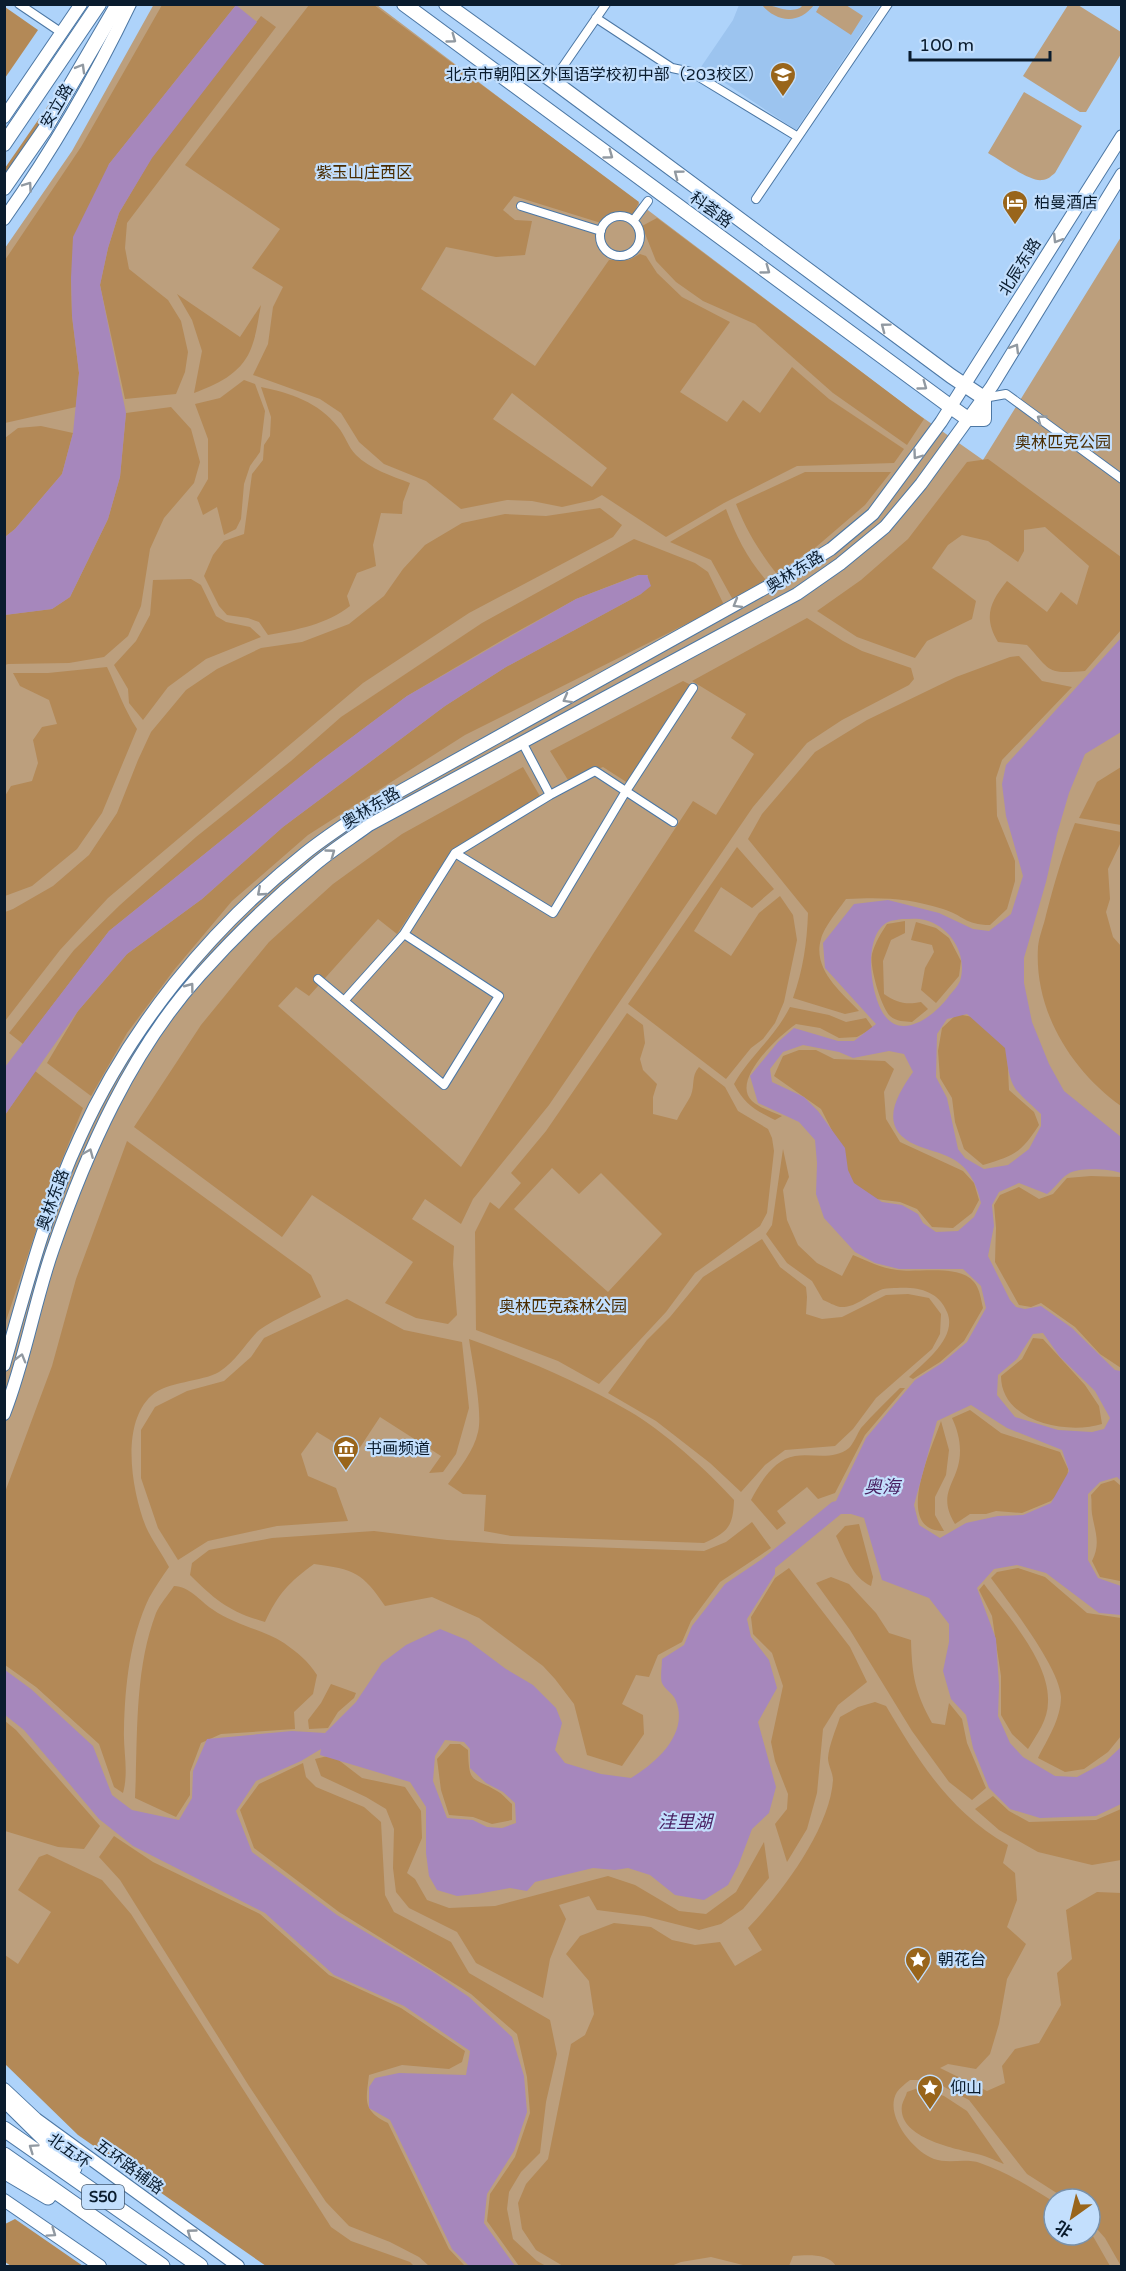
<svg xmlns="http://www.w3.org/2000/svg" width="1126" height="2271" font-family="'Varela Round','Noto Sans SC',sans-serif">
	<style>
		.built { fill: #9cc4ef }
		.green { fill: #bc9f7d; fill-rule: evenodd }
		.forest { fill: #b38957; fill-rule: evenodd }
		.water { fill: #a687bc; fill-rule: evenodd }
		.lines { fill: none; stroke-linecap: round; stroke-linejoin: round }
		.street-casing { stroke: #4c77a4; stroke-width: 10 }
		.secondary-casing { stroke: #4c77a4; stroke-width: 14 }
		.primary-casing { stroke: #4c77a4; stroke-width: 16 }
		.highway-casing { stroke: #4c77a4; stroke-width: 17 }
		.street { stroke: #fff; stroke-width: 8 }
		.secondary { stroke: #fff; stroke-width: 12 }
		.primary { stroke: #fff; stroke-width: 14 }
		.highway { stroke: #fff; stroke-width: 15 }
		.oneway { stroke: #9199a1 }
		.labels { text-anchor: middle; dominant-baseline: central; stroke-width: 4.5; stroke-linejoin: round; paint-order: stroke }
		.shield { fill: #c3dffd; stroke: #42566c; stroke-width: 1.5 }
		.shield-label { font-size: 15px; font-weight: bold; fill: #0a1c2e }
		.poi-label { font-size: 16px; fill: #0a1c2e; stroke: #c3dffd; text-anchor: start }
		.street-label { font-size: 16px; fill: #0a1c2e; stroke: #c3dffd }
		.park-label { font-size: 16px; fill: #492c01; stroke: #c3dffd }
		.water-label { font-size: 18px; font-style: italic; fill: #492061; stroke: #c3dffd }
	</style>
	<rect width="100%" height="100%" fill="#aed3fa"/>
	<path class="built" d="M739,5H880L796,130L701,67L733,20Z"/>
	<path class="green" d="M154,4L377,5L912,410L983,460L1121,237V2266H272L5,2058V248L72,151ZM1054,2199H1090V2235H1054Z
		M762,5C776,4 785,14 800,8L802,6L799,5H814C800,24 777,23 762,5Z
		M820,5H846L863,16L851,35L816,12Z
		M1068,5H1078L1121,32V54L1086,112H1080L1023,76Z
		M1024,92L1082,126L1055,173C1051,176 1048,180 1042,180C1030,182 1000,160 988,153Z"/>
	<path class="forest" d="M162,5H236L109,164L71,278L72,316L79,373L76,407L5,423V260L81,147Z
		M309,5H374L639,202L633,215C617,212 612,210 601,223L514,196L503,210L515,220L532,221L525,255L496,257L446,247L421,289L535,366L609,260H629L640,254L646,256L657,273L682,297L730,322L680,392L727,422L743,400L760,413L792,367L829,399L904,449L894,463L797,466L724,503L666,537L602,495L593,500L562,507L532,501L507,500L461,509L426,481L384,464L359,442L341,413L320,399L253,375L268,344L273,307L283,287L252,268L280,229L185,165ZM512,393L607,468L592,487L493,419Z
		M5,7L38,30L5,78Z
		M261,16L276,27L127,223L125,248L129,269L168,300L181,321L188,352L185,372L176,394L125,399L100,285L108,248L119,213L152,157Z
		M54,97L59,99L5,189V168Z
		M657,218L924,419L907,445L833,393L755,324L703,301L676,282L656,261L642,226Z
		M177,294L240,337L261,305C258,320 256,338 250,351C240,374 216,385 194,393L202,351L192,320Z
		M244,380L255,384L265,411L260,452L250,466L244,484L241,519L236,529L224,535L217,507L203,515L197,498L208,479V439L195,404L220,398Z
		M261,387C291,393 318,402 338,427C345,435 348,447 356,455C370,469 392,476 410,483L403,502L402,514L381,513L373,545L376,566L357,573L347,596L350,606C327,624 297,630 268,635L259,622L248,618L227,615L219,606L204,576L213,555L224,541L244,534L252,474L263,460L264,445L270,436L271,417Z
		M171,407L191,429L200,462L194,483L164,518L150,549L141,606L128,636L104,657L69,663L8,664L5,665L4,615L52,609L70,597L108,519L120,477L126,413Z
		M41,426L73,433L62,474L15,529L5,537V438L18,428Z
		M988,459L1121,557V630L1085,671C1046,674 1052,672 1027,645L998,642C983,617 990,602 1007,581L1047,612L1061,592L1077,605L1089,566L1045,527L1024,530V551L1018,562L988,541L962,535L948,545L932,568L976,601L972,619L927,641L915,658L857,637L817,611L861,580L908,539L967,462Z
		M805,472H891L865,505L816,547L776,573C759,551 746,530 736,504Z
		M600,508L622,525L613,537L469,613L363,683L108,898L60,950L5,1021V912L13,909L53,886L89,855L117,813L138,760L151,732L186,690L217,669L261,648L302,642L349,624L384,596L403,569L425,545L462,523L505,514L546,516Z
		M726,509C736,536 747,558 766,580L733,600L711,560L670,542Z
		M634,539L695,563L708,572L724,605L465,735L308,835L232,901L174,970L127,1033L91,1096L47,1063L78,1011L127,954L202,899L283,827L445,706L506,667L641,594L648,575H638L576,599L504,639L407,696L316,764L109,931L23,1044L9,1033L74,950L120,905L196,837L291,761L341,717L482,623Z
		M191,579L201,585L216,616L226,622L250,627L261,637L206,659L168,687L143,720L129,703L128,689L114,665L136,641L150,615L153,580Z
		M807,618L843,641L862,651L911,668L914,679L909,685L842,720L807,743L753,807L549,1105L473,1199L461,1224L425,1199L412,1219L454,1246L453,1264L457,1315L448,1324L416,1318L385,1303L413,1262L312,1195L282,1237L134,1127L201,1025L269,942L333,884L402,834L523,767L541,798L451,851L397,934L378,919L309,996L296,987L278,1006L461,1167L593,954L693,801L716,815L754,754L731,738L746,714L692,681Z
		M1019,656L1042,681L1072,687L1002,760L996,778L997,816L1015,861V881L1007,909L990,925C965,925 963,915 943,909C908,898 883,897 846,899C839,909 824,927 821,939C812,969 841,992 859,1011L845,1014L793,998C803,970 807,943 808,913L748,839L762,814L815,752L867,720L956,677L1010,657Z
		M107,667C117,688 124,709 137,729L102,813L77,849L32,886L5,896V796L11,786L32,781L38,763L33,740L42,727L57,724L49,700L20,686L13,673H48Z
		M683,681L697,688L634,787L603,767L568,780L550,751Z
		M1121,767V825L1079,818L1097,782Z
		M1075,823L1121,832V842L1108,869L1110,899L1106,912L1113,937L1121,946V1106C1071,1070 1034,1011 1038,947C1039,936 1044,925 1046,915C1054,884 1063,853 1075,823Z
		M737,847L774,889L752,908L721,887L694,931L731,956L759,913L780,896L793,915L797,940L784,1002L775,1023L763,1039L751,1048L726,1079L628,1004Z
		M905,921V933L891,940L883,961L884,994C897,1003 906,1005 921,1002L928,1009L912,1022C904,1021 897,1022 890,1016C881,1007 869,966 872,954C875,943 881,933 887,924Z
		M916,922L936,928L949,938L961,961L959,976L936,1003L921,990L925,968L934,952L932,945L911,940Z
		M790,1007L829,1015L846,1022L866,1018L873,1028L857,1037L839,1038L820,1028L796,1024C780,1035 730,1080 752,1101C760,1108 772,1112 782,1116L775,1120C755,1110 745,1105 734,1084C750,1056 775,1037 790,1007Z
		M627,1013L643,1025L645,1043L640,1059L643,1070L657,1084L653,1097V1114L677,1120C681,1111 688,1102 691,1095C695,1085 691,1076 699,1067L725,1087L738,1111L768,1129L772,1138L774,1151L767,1213L760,1226L695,1273L666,1312L599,1384L558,1361L476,1330L475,1232L490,1202L499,1209L521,1183L511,1173L546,1131ZM552,1168L579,1194L601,1173L662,1234L608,1292L514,1209Z
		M957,1014L973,1017L994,1034L1007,1050L1009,1090L1034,1112L1039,1125C1021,1153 1014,1156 983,1165L964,1149L955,1122L952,1098L940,1078L938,1051L942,1028Z
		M799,1050H816L834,1059L885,1061L894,1069L884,1092L886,1119L900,1142L963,1171L974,1183L979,1200L972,1213L953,1228L932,1227L917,1209L900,1202L868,1198L848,1177L843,1152L821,1109L774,1076L783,1056Z
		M35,1071L83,1108L48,1194L5,1324V1115Z
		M127,1141L311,1275L321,1297C306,1305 268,1322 257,1332C244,1346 236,1361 219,1372C202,1382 167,1381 151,1396C120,1425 132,1492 146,1527C152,1540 162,1554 169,1567C162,1577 155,1587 149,1598C130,1638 125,1685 124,1729C123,1751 129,1771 123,1793L114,1787L99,1744L36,1687L5,1665V1492L52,1366L76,1279Z
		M783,1149L789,1177L783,1190L787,1220L798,1245L817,1263L842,1276L853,1255C867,1261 881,1268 897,1270C918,1273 959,1264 974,1282C980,1289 981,1300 983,1308L964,1341L940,1362L913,1379L909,1377C925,1362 958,1337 947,1312C938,1291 919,1287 897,1288C893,1288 887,1288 883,1289C868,1294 857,1308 840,1307C835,1306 828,1302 823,1300L812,1281L787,1263L766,1234L772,1225Z
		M1091,1176L1121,1177V1368L1100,1354L1075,1327L1041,1303L1031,1307L1019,1305L995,1262L996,1228L994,1205L1000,1195L1019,1187L1039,1199L1053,1194L1067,1178Z
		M762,1239L780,1267L806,1287L807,1297L806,1314L822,1319L842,1317L886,1295L908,1294L929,1298L941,1314L940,1334L932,1349L876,1398L853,1429L835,1446L785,1450L765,1465L741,1492L710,1463L656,1421L608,1393L647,1340L670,1317L703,1277Z
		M347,1299L404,1330L462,1342L469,1408L456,1454L443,1472L429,1473L441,1456L380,1417L355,1455L317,1432L301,1454L308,1476L336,1488L348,1521L277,1526L208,1541L178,1560L158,1528L141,1478V1430L155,1407L187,1391L224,1381L251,1357L264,1338Z
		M1033,1338L1043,1339L1085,1385L1099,1406L1102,1424C1067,1435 1001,1422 1001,1376L1022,1359Z
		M469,1339C524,1359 578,1381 629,1411C662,1430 708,1471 734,1500C733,1527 728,1532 704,1543L511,1536L484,1531L486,1495L463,1494L448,1484C459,1469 474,1451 478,1432C483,1413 472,1360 469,1339Z
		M900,1388H905L865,1435L835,1493L818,1499L807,1487L777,1511L786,1523L777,1530L751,1500C760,1483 774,1459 795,1456C812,1453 833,1461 849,1448C854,1443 857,1434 861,1428C873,1414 887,1401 900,1388Z
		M970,1410L1001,1433L1060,1452L1068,1469L1067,1485L1051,1501L1022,1513L996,1511L986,1514H970L955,1524C935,1491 960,1483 960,1451C960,1439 957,1429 952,1418Z
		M941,1421L949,1450L946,1475L935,1497V1515L944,1531C892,1531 932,1448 941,1421Z
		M1114,1480L1121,1486L1120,1581L1100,1577L1092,1561C1101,1543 1095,1532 1092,1514C1091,1508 1092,1501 1091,1495L1101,1484Z
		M752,1522L771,1548L720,1582L691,1621L682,1642L658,1655L649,1677L636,1675L622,1704L643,1715L644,1734L622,1766L587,1755L574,1704L555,1679L543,1666L479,1618L432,1597L385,1606C363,1573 354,1569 314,1564C289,1582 278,1594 265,1622C230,1612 216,1601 190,1575L192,1563L209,1550L272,1538L374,1531L447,1540L504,1544L704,1551L726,1542Z
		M859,1524L873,1577L871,1586C852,1577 845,1555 836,1536L845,1526Z
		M789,1568L850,1647L867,1682L838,1705L823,1729L817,1793L807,1829L787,1862L775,1824L787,1809L788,1794L775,1761L771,1742L783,1686L772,1653L753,1634L751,1617L775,1578Z
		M1018,1568L1045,1577L1087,1613L1121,1618V1736L1108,1752L1084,1769L1065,1772L1038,1758C1047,1740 1061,1719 1061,1697C1060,1668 1009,1603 991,1578L997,1572Z
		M831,1577L849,1584L876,1613L889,1633L911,1640C912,1676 915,1692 932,1723L945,1725L949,1703L962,1719L967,1743L986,1788L972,1800L949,1782L912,1731L850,1630L816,1583Z
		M984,1584C1007,1615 1050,1662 1048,1702C1048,1720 1037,1734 1028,1749L1012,1734L1001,1715V1676L992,1616L979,1590Z
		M174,1586C189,1586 200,1601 212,1609C234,1625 262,1629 284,1643C298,1653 308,1661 317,1675L313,1694L294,1712L295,1729L221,1734L201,1743L190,1772V1795L176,1817L135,1798C138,1737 134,1671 156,1613C160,1604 168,1595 174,1586Z
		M331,1684L356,1693L354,1698L338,1712L328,1728L309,1729L308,1720L321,1703Z
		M875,1702L886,1706C920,1763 949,1811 1008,1845L1003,1863L1015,1873L1017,1900L1007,1927L1026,1944L1007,1979L999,2024L990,2054L976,2069L948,2064L940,2068L987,2091L1005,2083L1002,2066L1015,2049L1039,2043L1061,2005L1057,1973L1072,1959L1066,1910L1097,1892L1121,1893V2266L1105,2238L1090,2221V2199H1066L1027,2174L969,2100L931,2080H910C906,2083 900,2088 897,2092C883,2115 914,2152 934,2159C948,2164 966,2158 980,2163C1007,2172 1030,2187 1054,2202V2235H1090V2231L1110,2266H836C828,2253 807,2255 793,2256L789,2266H747L711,2257L681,2262L671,2266H563L536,2250L522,2229L518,2203L526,2184L548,2159L571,2044L585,2035L594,2014L589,1981L566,1954L580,1936L614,1923L651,1927L672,1940L695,1945L720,1942L735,1966L762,1950L748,1928C781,1894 830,1829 833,1780C833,1773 828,1765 828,1758C829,1745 836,1729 840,1717L858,1707Z
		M5,1721L16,1730L100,1826L84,1849L58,1847L5,1831Z
		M450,1744H460L468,1750C469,1785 472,1776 497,1791C503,1794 507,1800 512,1804V1820L492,1824L473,1817L449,1815L441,1790L437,1759Z
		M332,1755L362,1778L405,1787L421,1811L422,1838L407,1873L415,1879L427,1900L449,1908L495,1906L608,1876L635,1885L679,1911L706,1914L736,1892L764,1842L769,1878L743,1909L721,1924L699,1930L644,1916L597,1910L589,1896L559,1905L566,1919L550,1959L543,1998L476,1963L457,1932L409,1908L396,1892L393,1868L394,1829L386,1809L366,1797L321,1776L315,1759Z
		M303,1763L306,1777L316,1787L364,1807L381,1822L385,1895L394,1912L451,1942L469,1973L550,2020L557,2054L546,2102L540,2153L521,2172L509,2192L507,2209L513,2239L537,2261L546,2266H519L487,2221L490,2194L515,2157L530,2113L527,2077L517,2034L471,1994L339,1912L254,1848L240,1810L259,1784Z
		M993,1796L1009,1811L1029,1822L1096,1820L1121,1809V1860L1092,1865L1038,1852L999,1830L975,1809Z
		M114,1836L153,1862L260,1914L329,1975L401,2008L465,2051L462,2062L449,2069L402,2065L369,2075C366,2101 362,2110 388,2123L449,2249L465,2266H429L419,2257L390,2242L349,2226L326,2202L249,2086L120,1880L99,1857Z
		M47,1854L102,1880L131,1914L331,2227L351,2241L410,2262L414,2266H266L78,2135L5,2064V1955L18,1964L51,1912L18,1890L39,1857Z
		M918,2088L944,2096L967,2111L1004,2164C994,2160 984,2155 973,2153C952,2148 897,2137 902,2105C903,2101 906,2096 907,2092Z
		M15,2219L83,2266H11L5,2262V2224Z"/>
	<path class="water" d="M236,5L257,22L152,158L119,213L108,248L100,285L126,413L120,477L108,519L70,597L52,609L5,615V537L15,529L62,474L73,433L79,373L72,316L71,278L73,237L109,164Z
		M639,575H647L651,586L641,594L506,667L445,706L283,827L202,899L127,954L78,1011L5,1115V1067L109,931L316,764L407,696L576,599Z
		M1121,638V732L1085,754L1069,793L1057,834L1046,882L1024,958V983L1032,1022L1049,1064L1064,1091L1121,1137V1173C1110,1169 1078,1167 1068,1174C1061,1178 1054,1189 1047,1194L1019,1183L999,1192L992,1205L994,1226L988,1256L1010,1300L1016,1307L1025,1309L1041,1306L1072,1328L1115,1370L1121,1371V1481L1117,1477L1100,1482L1088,1494V1560L1098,1578L1121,1586V1615L1099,1613L1046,1573L1017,1565L994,1569L977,1588L996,1639L999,1686L998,1716L1010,1743L1023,1757L1055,1776L1077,1777L1105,1762L1121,1747V1804L1096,1816L1040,1818L1010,1809L989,1788L973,1748L966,1715L951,1699L943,1671L949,1642V1624L929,1598L882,1580L864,1518L851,1514H841L775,1568V1574L747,1619L751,1637L769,1660L777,1688L758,1722L776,1787L769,1813L752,1829L738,1866L728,1885L704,1900L675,1895L650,1875L628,1868L615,1870L593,1868L535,1882L527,1891L510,1888L477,1894L457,1896L437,1890L429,1876L426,1853V1807L410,1782L320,1755L321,1749L301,1761L256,1781L236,1811L252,1852L337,1915L433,1972L469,1997L512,2037L524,2076L527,2112L514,2151L487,2194L484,2223L515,2266H469L452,2249L390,2120L369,2108V2087L375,2078L399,2073L466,2075L470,2051L404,2006L334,1975L265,1913L133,1846L99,1819L24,1730L5,1715V1670L31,1689L93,1746L112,1795L132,1810L179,1820L192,1798L193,1771L207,1739L292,1731L325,1733L356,1702L382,1663L406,1645L440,1629L467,1640L506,1669L533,1685L556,1708L562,1723L555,1750L565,1763L601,1774L631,1778C656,1763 689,1734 676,1701C674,1694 665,1690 662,1683C660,1677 662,1666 662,1659L684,1645L692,1626L725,1584L762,1559L832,1502L836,1501L866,1438L915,1380L942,1363L967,1342L986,1308L981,1286L963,1269H899L875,1263L855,1252L824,1218L816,1194L817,1163L815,1140L799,1122L758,1103L750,1076L778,1042L794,1028L838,1041H854L876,1024L825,968L823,943L854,904L888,900L939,913L973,929L989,931L1011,914L1023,876L1006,816L1002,784L1006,765ZM902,919C909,919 918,918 925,920C951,927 968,955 960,981C958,986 953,991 949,996C937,1013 904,1041 885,1016C870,996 862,935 888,922C892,920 898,920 902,919ZM967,1014L1005,1048C1011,1090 1011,1086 1041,1114V1126L1029,1149L1008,1165L984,1169L965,1158L958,1149L947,1098L936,1077L937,1034L947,1019ZM803,1045L839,1052L853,1058L889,1051L904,1054L913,1072C895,1098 878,1128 916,1145C927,1150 940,1152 951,1158C969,1167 977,1185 981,1203L974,1217L958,1231L936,1232L923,1223L918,1214L902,1205L882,1202L854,1183L848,1170L845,1148L818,1111L804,1097L772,1082L770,1069L783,1052ZM1043,1333L1060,1357L1095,1391L1110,1418L1104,1429L1092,1432L1058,1430L1015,1417L997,1395L998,1375L1017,1359L1033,1334ZM971,1405L1007,1428L1062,1450L1069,1471L1051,1503L1023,1515L998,1516L966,1523L940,1538L919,1525L914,1505L937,1421ZM445,1740L464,1742L470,1749V1768L486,1783L503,1792L515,1803L516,1823L502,1828L487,1827L473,1820L447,1818L433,1781L435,1756Z"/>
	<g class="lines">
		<defs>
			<path id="street" d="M19,4L62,33
				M596,18L672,68L691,72L798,137
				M553,81L606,4
				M756,199L888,4
				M521,206L601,231
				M600 236a20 20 0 1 1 40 0a20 20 0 1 1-40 0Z
				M633,221L648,201
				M984,398L1006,394L1122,479
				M522,742L550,795L595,771L673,822
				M455,853L550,795
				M318,979L444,1085L499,996L404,934L455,853L553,913L626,791L693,688
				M344,1001L404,934"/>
			<path id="secondary" d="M4,117L81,4
				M4,219C52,151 94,79 130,4
				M4,1365C26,1288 46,1210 80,1137C130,1027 208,931 303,855C321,840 342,827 361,813L785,577L831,549L873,514L941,422L1122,136
				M4,1414C25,1361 34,1303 53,1249C86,1153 131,1051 200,975C234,937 271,901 311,868C329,852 350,839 369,825L797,594L840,564L885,527L921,484L992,386L1122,174
				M4,2089L36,2119L238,2266
				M4,2200L100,2266"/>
			<path id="primary" d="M404,4L951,407L968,419H984V398L951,376L553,81L446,4
				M4,144L99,4
				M4,188L45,129L118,4"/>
			<path id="highway" d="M4,2099L74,2168
				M4,2129L200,2266
				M4,2155L162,2266
				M4,2171L48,2197"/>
		</defs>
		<use href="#street" class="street-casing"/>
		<use href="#secondary" class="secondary-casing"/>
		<use href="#primary" class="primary-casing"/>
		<use href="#highway" class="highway-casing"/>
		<use href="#street" class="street"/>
		<use href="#secondary" class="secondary"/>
		<use href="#primary" class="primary"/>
		<use href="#highway" class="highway"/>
	</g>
	<defs><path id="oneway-chevron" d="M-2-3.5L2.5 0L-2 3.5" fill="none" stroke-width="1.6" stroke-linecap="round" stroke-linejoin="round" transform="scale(1.5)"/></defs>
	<g class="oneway">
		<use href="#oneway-chevron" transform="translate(452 39) rotate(36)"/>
		<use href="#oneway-chevron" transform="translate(81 68) rotate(-60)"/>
		<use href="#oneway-chevron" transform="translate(609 155) rotate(36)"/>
		<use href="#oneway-chevron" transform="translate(678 174) rotate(-143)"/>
		<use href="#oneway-chevron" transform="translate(28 186) rotate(-55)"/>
		<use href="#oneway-chevron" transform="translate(1057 239) rotate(122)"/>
		<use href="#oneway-chevron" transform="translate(766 270) rotate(36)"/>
		<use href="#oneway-chevron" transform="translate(885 327) rotate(-143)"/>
		<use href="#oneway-chevron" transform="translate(1015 348) rotate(-59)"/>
		<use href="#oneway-chevron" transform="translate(923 386) rotate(36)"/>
		<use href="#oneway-chevron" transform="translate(1041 419) rotate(-144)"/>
		<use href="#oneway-chevron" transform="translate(917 455) rotate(126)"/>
		<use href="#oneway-chevron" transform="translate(737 604) rotate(150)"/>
		<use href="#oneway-chevron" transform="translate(567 699) rotate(151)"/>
		<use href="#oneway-chevron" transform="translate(331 853) rotate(-36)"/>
		<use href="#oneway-chevron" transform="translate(261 892) rotate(139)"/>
		<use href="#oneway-chevron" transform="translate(190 987) rotate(-53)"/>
		<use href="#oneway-chevron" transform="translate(89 1153) rotate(-67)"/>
		<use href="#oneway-chevron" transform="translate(21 1358) rotate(-74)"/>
		<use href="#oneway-chevron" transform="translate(33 2148) rotate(-145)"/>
		<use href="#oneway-chevron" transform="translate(52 2233) rotate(35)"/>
		<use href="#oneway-chevron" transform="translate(191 2233) rotate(-144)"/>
	</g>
	<defs>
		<symbol id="school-pin" viewBox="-11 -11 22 30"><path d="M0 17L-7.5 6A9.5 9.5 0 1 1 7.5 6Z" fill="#99651b" stroke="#c3dffd"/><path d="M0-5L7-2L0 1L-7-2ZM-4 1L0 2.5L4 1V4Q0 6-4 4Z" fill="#fff"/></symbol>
		<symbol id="hotel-pin" viewBox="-11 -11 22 30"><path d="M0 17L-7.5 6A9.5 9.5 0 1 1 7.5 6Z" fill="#99651b" stroke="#c3dffd"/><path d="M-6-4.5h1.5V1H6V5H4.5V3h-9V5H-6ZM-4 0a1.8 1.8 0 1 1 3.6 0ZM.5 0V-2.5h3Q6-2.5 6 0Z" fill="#fff"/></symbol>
		<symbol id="museum-pin" viewBox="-11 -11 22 30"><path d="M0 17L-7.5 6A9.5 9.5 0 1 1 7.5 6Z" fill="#99651b" stroke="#c3dffd"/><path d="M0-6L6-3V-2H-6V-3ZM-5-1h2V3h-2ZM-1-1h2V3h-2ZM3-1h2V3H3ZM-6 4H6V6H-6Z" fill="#fff"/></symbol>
		<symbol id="sight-pin" viewBox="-11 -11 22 30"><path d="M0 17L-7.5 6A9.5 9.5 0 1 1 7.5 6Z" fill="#99651b" stroke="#c3dffd"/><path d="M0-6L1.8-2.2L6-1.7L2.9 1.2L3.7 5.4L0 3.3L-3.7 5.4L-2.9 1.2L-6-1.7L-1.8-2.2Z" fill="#fff"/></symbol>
	</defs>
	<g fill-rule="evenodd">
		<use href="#school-pin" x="768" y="60" width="30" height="40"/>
		<use href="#hotel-pin" x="1000" y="188" width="30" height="40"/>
		<use href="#museum-pin" x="331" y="1434" width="30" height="40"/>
		<use href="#sight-pin" x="903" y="1945" width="30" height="40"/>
		<use href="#sight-pin" x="915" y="2073" width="30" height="40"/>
	</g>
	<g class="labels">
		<rect class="shield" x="82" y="2185" width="42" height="24" rx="4.5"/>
		<g class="shield-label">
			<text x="103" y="2197">S50</text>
		</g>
		<g class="poi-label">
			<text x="764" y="75" text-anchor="end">北京市朝阳区外国语学校初中部（203校区）</text>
			<text x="1034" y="203">柏曼酒店</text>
			<text x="366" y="1449">书画频道</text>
			<text x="938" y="1960">朝花台</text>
			<text x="950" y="2088">仰山</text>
		</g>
		<g class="street-label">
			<text transform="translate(57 106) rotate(-60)">安立路</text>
			<text transform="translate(711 210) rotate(36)">科荟路</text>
			<text transform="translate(1020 267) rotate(-58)">北辰东路</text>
			<text transform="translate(795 572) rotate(-32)">奥林东路</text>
			<text transform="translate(371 808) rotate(-31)">奥林东路</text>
			<text transform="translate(53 1200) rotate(-70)">奥林东路</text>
			<text transform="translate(69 2151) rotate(35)">北五环</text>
			<text transform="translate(129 2167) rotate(36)">五环路辅路</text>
		</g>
		<g class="park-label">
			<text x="364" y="173">紫玉山庄西区</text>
			<text x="1063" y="443">奥林匹克公园</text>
			<text x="563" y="1307">奥林匹克森林公园</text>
		</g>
		<g class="water-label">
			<text x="882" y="1487">奥海</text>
			<text x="685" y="1822">洼里湖</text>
		</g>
	</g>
	<rect width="1126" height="2271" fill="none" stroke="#0a1c2e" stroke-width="12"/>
	<g transform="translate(1072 2217) rotate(214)"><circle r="28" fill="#c3dffd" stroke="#7991aa" stroke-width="1.5"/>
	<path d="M0-4.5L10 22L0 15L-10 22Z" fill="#99651b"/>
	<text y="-9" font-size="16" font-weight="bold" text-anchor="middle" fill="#0a1c2e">北</text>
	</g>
	<path d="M910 51v9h140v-9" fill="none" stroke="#0a1c2e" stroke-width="3"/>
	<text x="919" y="51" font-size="18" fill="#0a1c2e" stroke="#c3dffd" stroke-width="4.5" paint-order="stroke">100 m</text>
</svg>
